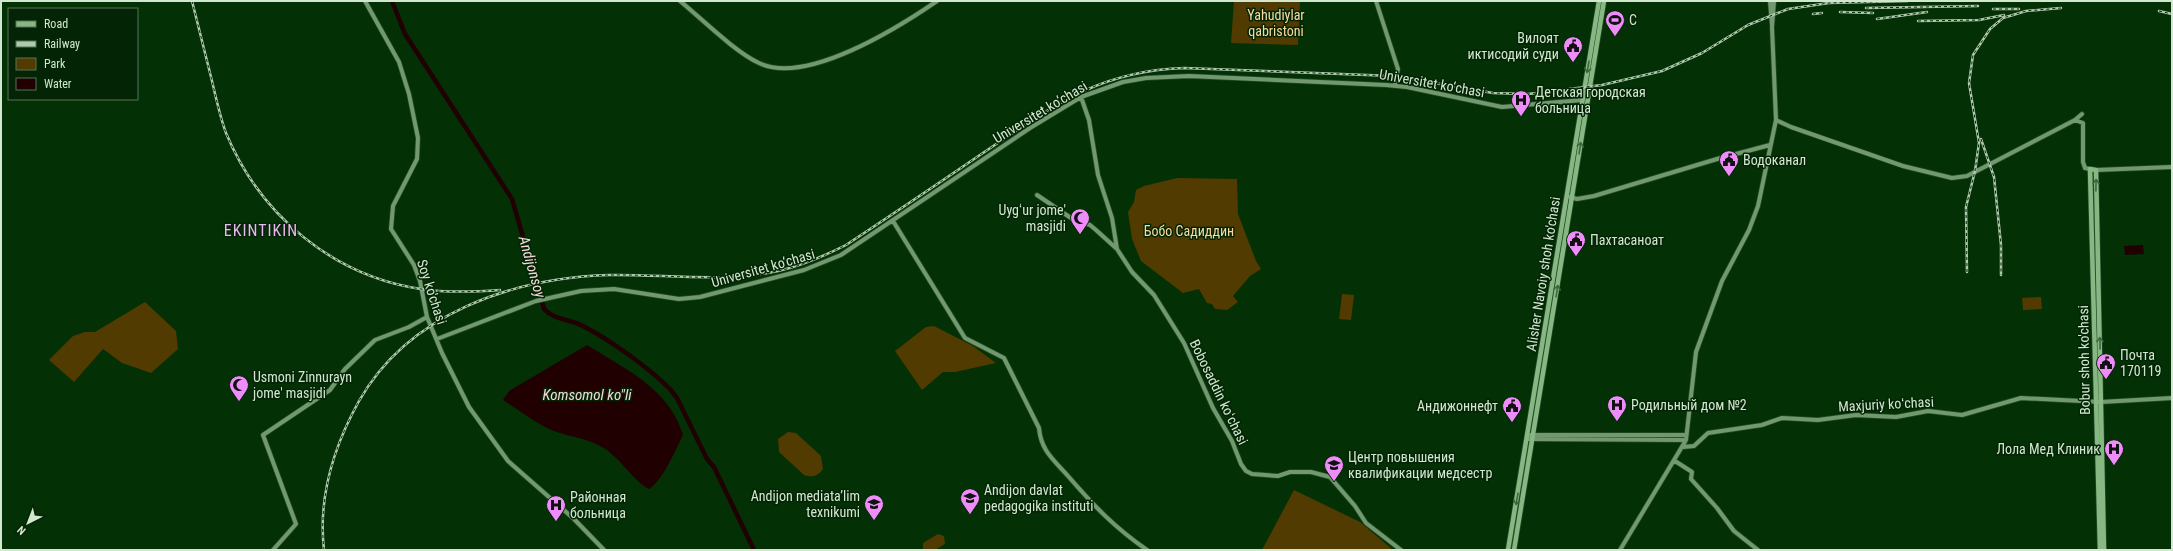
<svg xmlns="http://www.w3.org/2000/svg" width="2173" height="551" font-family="'Roboto Condensed',sans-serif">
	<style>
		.green { fill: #523b01 }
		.water { fill: #210002 }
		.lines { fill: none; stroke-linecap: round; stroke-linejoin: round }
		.river { stroke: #210002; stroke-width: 4.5 }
		.secondary-casing { stroke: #244d25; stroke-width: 5.5 }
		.primary-casing { stroke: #244d25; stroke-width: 6 }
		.secondary { stroke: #729870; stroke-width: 4 }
		.primary { stroke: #87b884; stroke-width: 4.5 }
		.rail-casing { stroke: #afc9ad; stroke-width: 2.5 }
		.rail { stroke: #042505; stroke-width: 1; stroke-dasharray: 3; stroke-linecap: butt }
		.oneway { stroke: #3f673e }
		.labels { text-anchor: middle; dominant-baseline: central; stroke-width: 3; stroke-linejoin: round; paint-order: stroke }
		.park-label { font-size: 14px; fill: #f9dba1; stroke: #042505 }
		.poi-label { font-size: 14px; fill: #d1e8cf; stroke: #042505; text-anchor: start }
		.street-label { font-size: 14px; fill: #d1e8cf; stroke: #042505 }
		.water-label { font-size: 15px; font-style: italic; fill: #f2dad8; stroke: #042505 }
		.quarter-label { font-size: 16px; letter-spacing: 1px; fill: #ecb6f2; stroke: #042505 }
	</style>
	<rect width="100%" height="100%" fill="#033005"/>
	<path class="green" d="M1234,1H1300L1298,45L1231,43Z
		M1177,178L1237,179L1238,214L1256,261L1261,269L1250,276L1233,296L1238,302L1227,310L1215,309L1212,304L1207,303L1199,289L1183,293L1141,261L1132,239L1128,212L1134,202L1136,190L1144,186Z
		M1342,294L1354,295L1351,320L1339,319Z
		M2041,297L2042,309L2023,310L2022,298Z
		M145,302L176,331L178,349L151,373L122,363L103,349L74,382L49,360L73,336L85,332H95Z
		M934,326L973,346L996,363L955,372H943L922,390L895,351L926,327Z
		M788,432L796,433L821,456L823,469C818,476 812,478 804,475L779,452L778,439Z
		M1294,490L1360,522L1393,550H1262Z
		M938,534L944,536L945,544L935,550H923V543Z"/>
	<path class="water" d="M2143,245L2144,254L2125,255L2124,246Z
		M587,345C626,370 669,388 683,435C676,449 662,482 649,489C633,481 620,457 602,447C585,437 563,436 547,428C531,420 517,409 503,400L509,391Z"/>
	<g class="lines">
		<path class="river" d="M392,1L405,34L512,199L544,309C554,320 570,319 583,326C610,340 648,367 670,389L677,398L707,459L714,467L754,550"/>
		<defs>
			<path id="secondary" d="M365,1L399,62L409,94L418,138L417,159L393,206L391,229L414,265L420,281L427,317L442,353L469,407L508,461L574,519L604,550
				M680,1C702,19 735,52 759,63C806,86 899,27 937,1
				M1376,1L1398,69L1395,85
				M1770,1L1772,25
				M1081,97L1089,120L1098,175L1112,218L1117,249
				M1776,120L1791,127L1903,166L1952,178L1967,176L2075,120L2083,123V162L2085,168L2090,169
				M2075,120L2082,114
				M2096,170L2172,167
				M1037,195L1071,218L1090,225L1096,230L1117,249L1132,272L1154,295L1184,343L1213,408L1232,441L1241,464L1246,471L1252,474L1278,476L1290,472H1311L1330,477L1355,506L1366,523L1401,550
				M1570,197L1577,199L1594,196L1717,159L1770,145
				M893,221L965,338L1004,358L1039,428C1041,451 1054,460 1068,476C1094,506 1114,527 1147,550
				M437,339L536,301L581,291L614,289L679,299L700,297L804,270L841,255L1030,128L1081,97L1123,82L1146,78L1189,76L1386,85L1407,87L1502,107L1583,100
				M1528,435H1686
				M1527,439L1686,440
				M1683,447L1694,446L1708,433L1762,425L1782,418L1818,420L1856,415L1896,417L1928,411L1962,415L2021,398L2101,402L2172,398
				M1675,461L1692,472L1691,479L1717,508L1734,531L1758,550
				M273,550L296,524L263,435L330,390L345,369L375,340L409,327L427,317
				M1620,550L1686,440L1696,352L1722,281L1749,230L1758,206L1776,120L1772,27L1774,1"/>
			<path id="primary" d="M1508,550L1599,1
				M1514,550L1604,1
				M2100,550L2090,169L2096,170L2104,550"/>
		</defs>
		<use href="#secondary" class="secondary-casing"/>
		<use href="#primary" class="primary-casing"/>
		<use href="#secondary" class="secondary"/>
		<use href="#primary" class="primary"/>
		<defs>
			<path id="rail" d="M192,1C199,28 205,54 212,81C216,98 220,117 226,133C260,215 333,276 421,289C447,293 473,292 500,290
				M1866,8L1978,6
				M1993,9H2019
				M2159,11L2172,14
				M1840,12L1873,13
				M1813,14L1822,13
				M1877,19L1927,12
				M1918,21L1979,20L2004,15
				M1981,139L1994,177L2001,245V275
				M1967,272L1966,207L1975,171L1979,143L1969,83L1973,55L1990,29L2003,18L2026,11L2061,8
				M324,550C318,498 334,446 359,401C409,313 513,278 609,275C664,274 723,283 778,271C802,266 824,256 846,245C890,216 933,187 977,157C1048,110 1094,71 1184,68L1393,76L1493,93L1528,94L1602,85L1662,71L1702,53L1748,25L1788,9L1829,3L1908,1"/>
		</defs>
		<use href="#rail" class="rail-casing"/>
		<use href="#rail" class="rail"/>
	</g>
	<defs><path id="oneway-shaft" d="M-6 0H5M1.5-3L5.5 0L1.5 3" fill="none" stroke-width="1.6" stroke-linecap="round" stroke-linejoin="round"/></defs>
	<g class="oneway">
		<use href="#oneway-shaft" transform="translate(1588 67) rotate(100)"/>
		<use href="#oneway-shaft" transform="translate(1580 148) rotate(-81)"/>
		<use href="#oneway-shaft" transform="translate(2096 185) rotate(-89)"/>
		<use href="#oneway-shaft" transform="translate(1557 291) rotate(-81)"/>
		<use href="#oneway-shaft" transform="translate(2100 343) rotate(-91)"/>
		<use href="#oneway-shaft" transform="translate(1517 499) rotate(100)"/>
	</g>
	<defs>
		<symbol id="stadium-pin" viewBox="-11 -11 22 30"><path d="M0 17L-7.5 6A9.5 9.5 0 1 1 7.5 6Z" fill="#ee8cf9" stroke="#042505"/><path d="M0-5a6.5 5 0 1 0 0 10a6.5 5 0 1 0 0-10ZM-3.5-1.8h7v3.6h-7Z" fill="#111"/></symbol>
		<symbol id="civic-pin" viewBox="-11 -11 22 30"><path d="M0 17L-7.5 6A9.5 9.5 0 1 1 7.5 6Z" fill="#ee8cf9" stroke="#042505"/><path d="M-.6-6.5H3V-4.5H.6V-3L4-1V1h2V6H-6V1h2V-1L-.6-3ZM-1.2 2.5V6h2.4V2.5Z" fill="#111"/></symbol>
		<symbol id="hospital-pin" viewBox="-11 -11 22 30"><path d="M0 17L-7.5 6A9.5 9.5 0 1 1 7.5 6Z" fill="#ee8cf9" stroke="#042505"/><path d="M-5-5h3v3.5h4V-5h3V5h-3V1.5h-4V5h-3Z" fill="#111"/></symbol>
		<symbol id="mosque-pin" viewBox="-11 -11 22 30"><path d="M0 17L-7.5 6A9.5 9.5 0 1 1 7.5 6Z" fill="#ee8cf9" stroke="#042505"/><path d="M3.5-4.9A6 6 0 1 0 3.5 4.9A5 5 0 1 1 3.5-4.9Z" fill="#111"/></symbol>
		<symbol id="university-pin" viewBox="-11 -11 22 30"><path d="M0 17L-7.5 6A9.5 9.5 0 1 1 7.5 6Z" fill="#ee8cf9" stroke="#042505"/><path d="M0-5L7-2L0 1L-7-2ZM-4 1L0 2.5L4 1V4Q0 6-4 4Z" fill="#111"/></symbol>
	</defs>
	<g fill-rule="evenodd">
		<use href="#stadium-pin" x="1604" y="9" width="22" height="30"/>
		<use href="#civic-pin" x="1562" y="35" width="22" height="30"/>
		<use href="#hospital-pin" x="1510" y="89" width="22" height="30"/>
		<use href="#civic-pin" x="1718" y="149" width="22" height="30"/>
		<use href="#mosque-pin" x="1069" y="207" width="22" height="30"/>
		<use href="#civic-pin" x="1565" y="229" width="22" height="30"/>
		<use href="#civic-pin" x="2095" y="352" width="22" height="30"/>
		<use href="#mosque-pin" x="228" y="374" width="22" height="30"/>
		<use href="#hospital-pin" x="1606" y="394" width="22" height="30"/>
		<use href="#civic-pin" x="1501" y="395" width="22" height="30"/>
		<use href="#hospital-pin" x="2103" y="438" width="22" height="30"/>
		<use href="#university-pin" x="1323" y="454" width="22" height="30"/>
		<use href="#university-pin" x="959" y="487" width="22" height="30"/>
		<use href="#university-pin" x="863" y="493" width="22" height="30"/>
		<use href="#hospital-pin" x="545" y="494" width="22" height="30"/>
	</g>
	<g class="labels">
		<g class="park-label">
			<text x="1276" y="15">Yahudiylar<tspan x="1276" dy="16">qabristoni</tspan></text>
			<text x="1189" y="231">Бобо Садиддин</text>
		</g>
		<g class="poi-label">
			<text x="1629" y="20">С</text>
			<text x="1559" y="38" text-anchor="end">Вилоят<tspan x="1559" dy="16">иктисодий суди</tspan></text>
			<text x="1535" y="92">Детская городская<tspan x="1535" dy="16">больница</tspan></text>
			<text x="1743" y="160">Водоканал</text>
			<text x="1066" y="210" text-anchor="end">Uygʻur jome'<tspan x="1066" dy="16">masjidi</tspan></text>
			<text x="1590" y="240">Пахтасаноат</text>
			<text x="2120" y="355">Почта<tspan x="2120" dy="16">170119</tspan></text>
			<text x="253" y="377">Usmoni Zinnurayn<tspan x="253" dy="16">jome' masjidi</tspan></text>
			<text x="1631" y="405">Родильный дом №2</text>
			<text x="1498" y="406" text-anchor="end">Андижоннефт</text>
			<text x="2100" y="449" text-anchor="end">Лола Мед Клиник</text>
			<text x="1348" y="457">Центр повышения<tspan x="1348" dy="16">квалификации медсестр</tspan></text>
			<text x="984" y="490">Andijon davlat<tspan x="984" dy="16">pedagogika instituti</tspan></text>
			<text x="860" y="496" text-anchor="end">Andijon mediataʼlim<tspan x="860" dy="16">texnikumi</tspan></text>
			<text x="570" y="497">Районная<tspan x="570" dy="16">больница</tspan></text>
		</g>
		<g class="street-label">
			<text transform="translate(1432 83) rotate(10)">Universitet kо‘chasi</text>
			<text transform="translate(1040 112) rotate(-31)">Universitet kо‘chasi</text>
			<text transform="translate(763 268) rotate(-16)">Universitet kо‘chasi</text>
			<text transform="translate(1543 274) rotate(-81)">Alisher Navoiy shoh ko'chasi</text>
			<text transform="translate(432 292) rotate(72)">Soy ko'chasi</text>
			<text transform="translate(2084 360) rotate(-91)">Bobur shoh ko'chasi</text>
			<text transform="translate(1219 392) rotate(64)">Bobosaddin koʻchasi</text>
			<text transform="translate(1886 404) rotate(-3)">Maxjuriy koʻchasi</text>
		</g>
		<g class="water-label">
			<text transform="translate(532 267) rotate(74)">Andijonsoy</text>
			<text x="587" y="395">Komsomol ko"li</text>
		</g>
		<g class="quarter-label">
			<text x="261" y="230">EKINTIKIN</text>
		</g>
	</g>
	<rect width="2173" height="551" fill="none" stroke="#d1e8cf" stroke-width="4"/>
	<rect x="8" y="8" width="130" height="92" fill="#042505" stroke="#567356"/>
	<rect x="16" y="21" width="20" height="6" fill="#87b884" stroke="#567356"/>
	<text x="44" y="28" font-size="12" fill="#d1e8cf">Road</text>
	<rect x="16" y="41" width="20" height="6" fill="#afc9ad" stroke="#567356"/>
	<text x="44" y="48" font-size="12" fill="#d1e8cf">Railway</text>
	<rect x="16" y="58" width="20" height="12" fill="#523b01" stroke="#567356"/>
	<text x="44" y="68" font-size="12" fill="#d1e8cf">Park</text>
	<rect x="16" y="78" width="20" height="12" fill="#210002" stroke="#567356"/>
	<text x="44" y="88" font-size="12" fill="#d1e8cf">Water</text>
	<g transform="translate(28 523) rotate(222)" stroke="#042505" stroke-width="3" paint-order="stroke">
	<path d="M0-3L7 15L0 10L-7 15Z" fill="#d1e8cf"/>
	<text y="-6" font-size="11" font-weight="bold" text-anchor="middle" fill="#d1e8cf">N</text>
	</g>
</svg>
